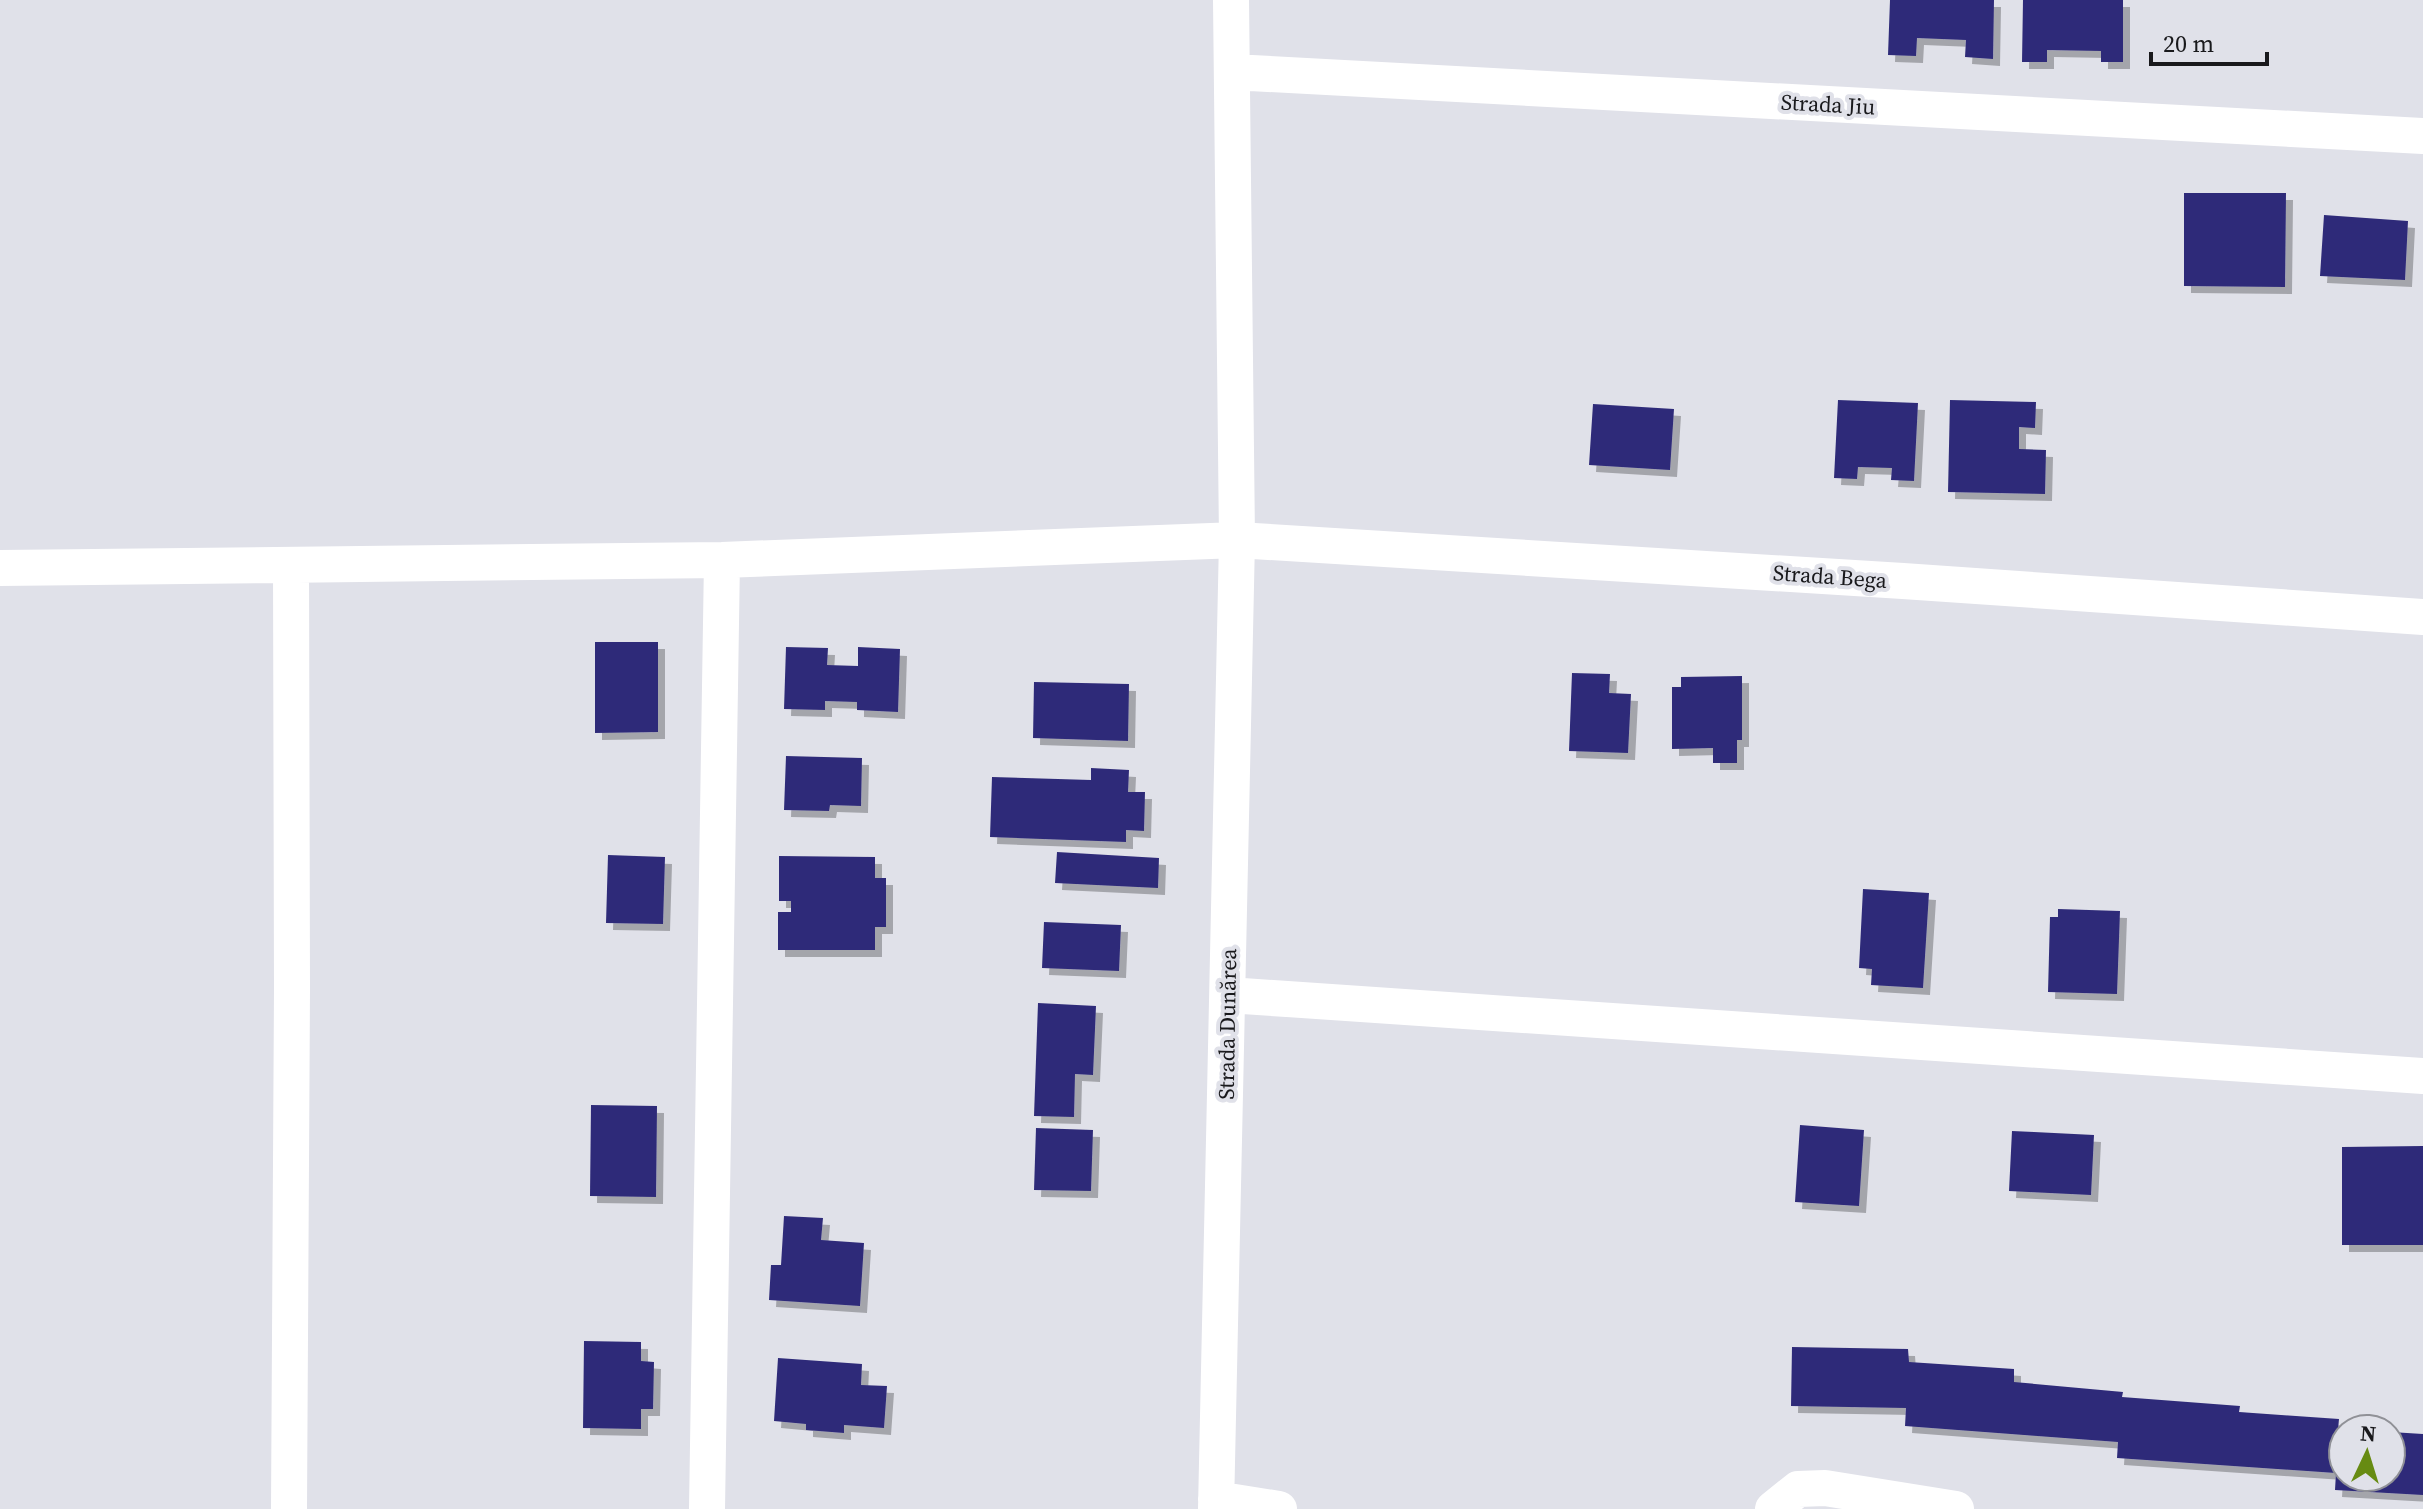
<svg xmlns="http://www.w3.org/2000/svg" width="2423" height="1509" font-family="'Source Serif 4',serif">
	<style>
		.building { fill: #2f2b79; filter: url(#shadow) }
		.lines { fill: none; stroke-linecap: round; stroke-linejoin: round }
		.street { stroke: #fff; stroke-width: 36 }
		.labels { text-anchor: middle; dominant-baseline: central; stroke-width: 8; stroke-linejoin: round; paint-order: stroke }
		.street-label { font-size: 22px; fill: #19191c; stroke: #e0e1e9 }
	</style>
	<defs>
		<filter id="shadow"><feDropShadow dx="7" dy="7" stdDeviation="0" flood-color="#0004"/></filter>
	</defs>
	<rect width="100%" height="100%" fill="#e0e1e9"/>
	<path class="building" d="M1890,0H1994L1993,59L1965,57L1966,40L1917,38L1916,56L1888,55Z
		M2023,0H2123V62H2101V51L2047,50V62H2022Z
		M2184,193H2286L2285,287L2184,286Z
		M2324,215L2408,221L2405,280L2320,276Z
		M1838,400L1918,403L1914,481L1891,480L1892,468L1858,467L1857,479L1834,478Z
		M1950,400L2036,402L2035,428L2019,427V449L2046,450L2045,494L1948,492Z
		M1593,404L1674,409L1670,470L1589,465Z
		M595,642H658V732L595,733Z
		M786,647L828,648L827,665L858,666V647L900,649L898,712L857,710V702L825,701V710L784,709Z
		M1572,673L1610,674L1609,693L1631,694L1628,753L1569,751Z
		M1742,676V740H1737V763H1713V748L1672,749V687H1681V677Z
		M1034,682L1129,684L1128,741L1033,738Z
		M786,756L862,758L861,806L830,805L829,811L784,810Z
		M1091,768L1129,770L1128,792H1145L1144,831L1126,830V842L990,837L992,777L1091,780Z
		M1057,852L1159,858L1158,888L1055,883Z
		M608,855L665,857L663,924L606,923Z
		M779,856L875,857V878H886V927H875V950H778V912H791V901H779Z
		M1863,889L1929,893L1923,988L1871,985L1872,969L1859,968Z
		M2058,909L2120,911L2117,994L2048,992L2050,917H2058Z
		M1044,922L1121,925L1119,971L1042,968Z
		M1038,1003L1096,1006L1093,1075L1075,1074L1074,1117L1034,1116Z
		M591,1105L657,1106L656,1197L590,1196Z
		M1800,1125L1864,1130L1859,1206L1795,1202Z
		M1036,1128L1093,1130L1091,1191L1034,1190Z
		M2012,1131L2094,1135L2091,1195L2009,1191Z
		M2423,1146V1245H2342V1147Z
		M784,1216L823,1218L821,1240L864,1243L860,1306L769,1300L771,1265H781Z
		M584,1341L641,1342V1361L654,1362L653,1409H641V1429L583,1428Z
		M1792,1347L1908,1349L1909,1362L2014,1369V1382L2123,1392L2122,1397L2240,1406L2239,1412L2339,1419L2338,1430H2343V1477H2391V1432L2423,1434V1495L2335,1490L2336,1473L2117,1458L2118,1442L1905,1426L1906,1408L1791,1406Z
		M778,1358L862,1364L861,1385L887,1386L884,1428L844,1425V1433L806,1430V1424L774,1421Z"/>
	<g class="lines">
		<path class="street" d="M1232,72L2423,136
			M0,568L722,560L1237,540L1903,581L2423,617
			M1228,995L2423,1076
			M1216,1499L1279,1509
			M289,1509L292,989L291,565
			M707,1509L722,560
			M1216,1509L1237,540L1231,0
			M1773,1509L1798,1489L1825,1488L1956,1509"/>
	</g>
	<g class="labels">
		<g class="street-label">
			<text transform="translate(1828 104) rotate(3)">Strada Jiu</text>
			<text transform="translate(1830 576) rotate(4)">Strada Bega</text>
			<text transform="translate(1227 1024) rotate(-89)">Strada Dunărea</text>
		</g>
	</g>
	<g transform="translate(2367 1453) rotate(4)"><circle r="38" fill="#e0e1e9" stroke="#909197" stroke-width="2"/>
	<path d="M0-6L14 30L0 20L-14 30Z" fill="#678b12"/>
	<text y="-12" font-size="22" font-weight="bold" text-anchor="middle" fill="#19191c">N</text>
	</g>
	<path d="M2151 52v12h116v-12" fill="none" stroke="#19191c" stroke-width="4"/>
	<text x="2163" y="52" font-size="24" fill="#19191c" stroke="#e0e1e9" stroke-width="6" paint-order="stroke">20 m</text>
</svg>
